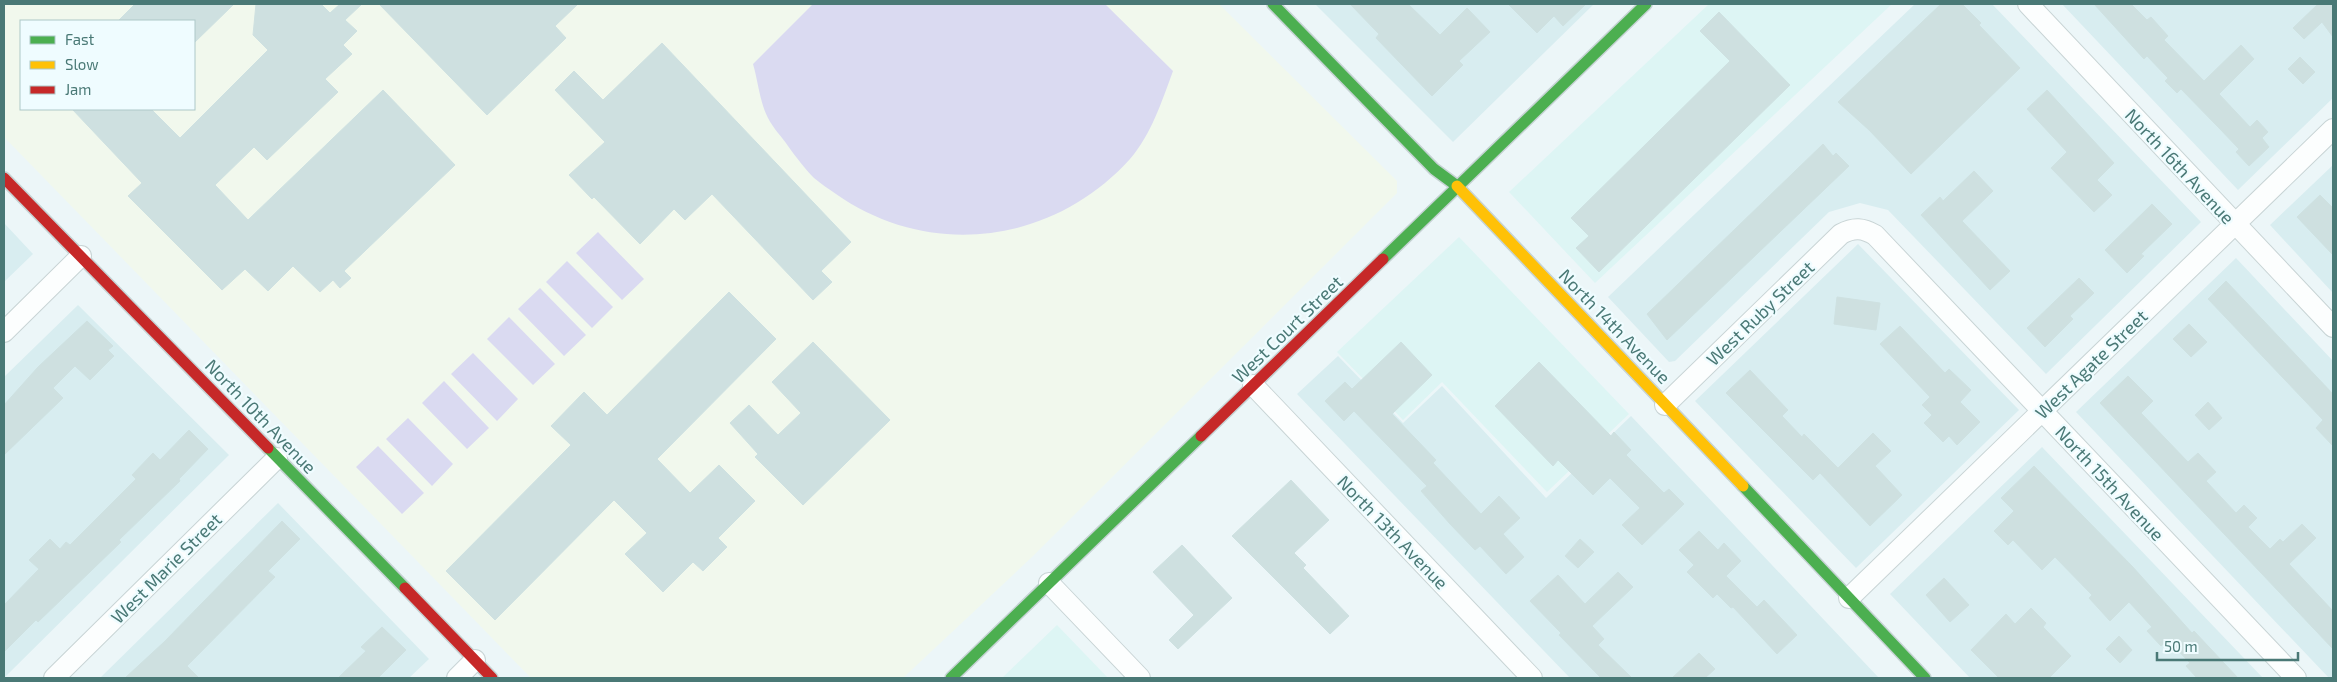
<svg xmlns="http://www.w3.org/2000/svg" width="2337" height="682" font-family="'Exo 2',sans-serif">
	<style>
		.residential { fill: #d8edf0 }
		.commercial { fill: #ddf5f4 }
		.education { fill: #f1f8ed; fill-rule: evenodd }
		.green { fill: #dadaf1 }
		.building { fill: #cee0e0; stroke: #cee1e1 }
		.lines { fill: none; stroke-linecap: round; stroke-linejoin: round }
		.street-casing { stroke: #c8d4d5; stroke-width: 22 }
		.fast-casing { stroke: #c6d3d4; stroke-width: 14 }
		.slow-casing { stroke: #c6d3d4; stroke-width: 14 }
		.jam-casing { stroke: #c6d3d4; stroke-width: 14 }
		.street { stroke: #fcfefe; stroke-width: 20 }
		.fast { stroke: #4caf50; stroke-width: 11 }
		.slow { stroke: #ffc107; stroke-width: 11 }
		.jam { stroke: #c62828; stroke-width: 11 }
		.labels { text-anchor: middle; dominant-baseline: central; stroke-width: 4.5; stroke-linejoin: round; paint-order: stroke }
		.street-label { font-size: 18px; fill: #4a7976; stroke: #effcff }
	</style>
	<rect width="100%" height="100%" fill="#ecf6f8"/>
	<path class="residential" d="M1315,4H1594L1453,142Z
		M1915,4H1992L2201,222L2046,374L1888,210L1860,203L1829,212L1675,361L1669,362L1608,297Z
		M2062,4H2333V98L2238,190Z
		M2333,165V293L2270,225Z
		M4,223L33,254L4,282Z
		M1858,244L2019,410L1856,568L1695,401Z
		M2236,258L2333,361V678H2329L2076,412Z
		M78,305L229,455L4,678V377Z
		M1338,356L1403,423L1442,386L1546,498L1631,416L1879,678H1570L1297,394Z
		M2042,447L2263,678H1970L1890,594Z
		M278,503L429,659L409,678H100Z"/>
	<path class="commercial" d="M1709,4H1892L1595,283L1509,192Z
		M1459,237L1629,414L1547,492L1442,382L1403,420L1337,352Z
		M1057,625L1108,678H1002Z"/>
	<path class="education" d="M4,4H1219L1397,181V193L1032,557L903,678H531L4,137ZM21,21H194V109H21Z"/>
	<path class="green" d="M813,4H1105L1173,71C1162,101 1151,135 1130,159C1053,244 930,260 836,194C829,189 821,184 814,178C805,169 796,157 788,146C782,137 773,128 768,118C760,103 758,81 753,64Z
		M598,232L644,279L622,300L576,253Z
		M567,261L613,307L592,328L546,282Z
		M540,288L586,335L564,356L518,309Z
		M509,317L555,364L533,385L487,339Z
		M473,353L518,399L497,421L451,374Z
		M444,381L489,428L467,449L422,403Z
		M408,418L453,464L432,486L386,439Z
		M378,446L424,493L402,514L356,467Z"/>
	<path class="building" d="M135,4H234L194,43V21H118Z
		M256,4H321L330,13L340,4H362L345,20L357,31L343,45L352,54L325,79L338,92L267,160L254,147L215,185L248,220L383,90L455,165L344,271L351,278L340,288L333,280L320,292L293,266L268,291L245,269L222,290L128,196L142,183L72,109H151L180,138L268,50L253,35Z
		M379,4H578L555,26L566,38L487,115Z
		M1350,4H1408L1440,35L1467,8L1490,32L1459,61L1463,65L1432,96L1376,38L1379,34Z
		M1508,4H1586L1563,26L1554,16L1537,33Z
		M1941,4H1962L1981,23L1979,25L2020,68L1911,174L1869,130L1838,102Z
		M2094,4H2131L2147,20L2151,17L2168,36L2164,40L2204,81L2241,45L2254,59L2219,94L2250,127L2257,120L2268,132L2262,138L2269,147L2249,166L2236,152L2239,149L2219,128L2181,89L2177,93L2165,81L2168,78L2147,56L2144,59Z
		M2318,4H2333V37L2322,22L2304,39L2293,28Z
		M1719,12L1790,85L1599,272L1576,248L1589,236L1571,218L1730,61L1700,31Z
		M662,43L851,242L821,271L832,282L813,300L712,194L685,220L674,209L640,244L594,197L592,199L569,175L605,142L555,90L574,71L603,100Z
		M2300,57L2315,72L2303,84L2288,69Z
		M2047,90L2114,163L2097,180L2112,195L2094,212L2051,168L2067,152L2027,109Z
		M1823,144L1833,156L1836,153L1849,166L1667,340L1647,314Z
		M1974,171L1993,191L1962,221L2010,271L1990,290L1921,215L1940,197L1943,201Z
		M2320,195L2333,208V255L2297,217Z
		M2152,204L2172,224L2141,254L2144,256L2127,273L2105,250Z
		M2079,278L2094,293L2070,316L2073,319L2045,347L2027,328Z
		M2226,281L2333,394V446L2316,428L2323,420L2208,299Z
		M729,292L776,339L657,459L690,493L719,465L755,501L718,538L727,547L703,571L693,562L663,592L625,554L647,533L614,500L495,620L446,571L571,445L551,426L584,392L607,415Z
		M1837,297L1880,303L1876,330L1834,324Z
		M87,321L113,346L108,350L114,356L90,380L75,366L53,388L63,398L4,455V405L38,367Z
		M2189,324L2207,342L2191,357L2173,339Z
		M1900,326L1945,373L1949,369L1971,390L1960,402L1980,422L1957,445L1949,436L1943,442L1924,423L1932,415L1922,405L1930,397L1880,344Z
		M813,342L890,420L803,505L755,457L758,454L730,423L749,405L778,435L801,413L772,382Z
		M1401,342L1432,375L1392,414L1436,460L1433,463L1481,514L1499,496L1520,518L1503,534L1524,557L1506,574L1480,546L1475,550L1450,524L1421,491L1427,486L1354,411L1344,421L1325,401L1345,382L1352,389Z
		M1539,362L1611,436L1614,432L1631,450L1626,455L1664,493L1669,489L1684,504L1642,545L1622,525L1640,508L1610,478L1593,495L1558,460L1553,466L1495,406Z
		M1750,370L1788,410L1782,416L1802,437L1804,434L1838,468L1873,433L1891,451L1875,466L1902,495L1870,526L1820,473L1813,480L1726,393Z
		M2128,376L2153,401L2141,413L2188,462L2198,453L2216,472L2206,481L2236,513L2244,505L2257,518L2248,527L2270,549L2280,539L2283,542L2302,524L2316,538L2289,564L2333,611V649L2100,403Z
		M2208,402L2222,418L2209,430L2195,415Z
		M189,430L208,449L179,479L180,481L119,540L121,542L38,622L36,620L4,652V605L39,569L29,560L50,539L60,549L66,542L70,545L136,479L132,475L153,453L160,460Z
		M2034,466L2132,566L2192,633L2194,631L2238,678H2197L2186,666L2190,663L2168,640L2161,646L2147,631L2152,627L2129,602L2110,621L2089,598L2092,595L2055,557L2042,570L2013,540L2008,545L1994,531L2014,511L2001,498Z
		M1291,480L1329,520L1294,553L1306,565L1303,568L1349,616L1330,634L1232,536Z
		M282,521L300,539L268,571L275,577L187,666L199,678H125L164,642Z
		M1699,531L1718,550L1724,543L1741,561L1726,576L1757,607L1764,600L1797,635L1777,654L1733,607L1731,608L1717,594L1713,598L1687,572L1694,565L1679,550Z
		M1580,539L1594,552L1578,568L1565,556Z
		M1182,545L1232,598L1178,649L1169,640L1194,615L1153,572Z
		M1618,572L1633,587L1592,626L1604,639L1598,645L1632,678H1601L1559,635L1561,633L1530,601L1558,575L1585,604Z
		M1944,578L1969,605L1950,622L1926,595Z
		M2031,608L2046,623L2043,627L2071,656L2049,678H1999L1971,650L2006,614L2015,624Z
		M382,627L406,650L378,678H338L366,651L361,647Z
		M2119,636L2132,650L2120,663L2106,649Z
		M1699,653L1715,669L1705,678H1672Z"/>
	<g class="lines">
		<defs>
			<path id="street" d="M2028,4L2333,327
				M4,332L81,256
				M1253,385L1532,678
				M1665,405L1841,234C1854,227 1863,228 1875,235L2296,678
				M1049,583L1140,678
				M1849,598L2333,129
				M54,678L277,458
				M457,678L475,660"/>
			<path id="fast" d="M1273,4L1434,169L1457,186
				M1383,259L1646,4
				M268,448L405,588
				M1743,486L1925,678
				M951,678L1201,436"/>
			<path id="slow" d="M1457,186L1743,486"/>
			<path id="jam" d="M4,178L268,448
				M1201,436L1383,259
				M405,588L492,678"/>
		</defs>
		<use href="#street" class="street-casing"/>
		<use href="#fast" class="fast-casing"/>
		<use href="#slow" class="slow-casing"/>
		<use href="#jam" class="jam-casing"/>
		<use href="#street" class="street"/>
		<use href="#fast" class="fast"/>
		<use href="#slow" class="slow"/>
		<use href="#jam" class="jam"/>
	</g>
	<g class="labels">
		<g class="street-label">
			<text transform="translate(2180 166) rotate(47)">North 16th Avenue</text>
			<text transform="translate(1760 313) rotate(-44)">West Ruby Street</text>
			<text transform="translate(1615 326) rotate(46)">North 14th Avenue</text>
			<text transform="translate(1287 329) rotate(-44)">West Court Street</text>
			<text transform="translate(2091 364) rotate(-44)">West Agate Street</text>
			<text transform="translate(261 416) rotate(46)">North 10th Avenue</text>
			<text transform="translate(2110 483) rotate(47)">North 15th Avenue</text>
			<text transform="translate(1393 532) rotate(46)">North 13th Avenue</text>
			<text transform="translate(166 568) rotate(-45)">West Marie Street</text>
		</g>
	</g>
	<rect width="2337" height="682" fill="none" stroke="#4a7976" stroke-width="10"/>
	<rect x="20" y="20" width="175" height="90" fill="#effcff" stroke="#adc8c8"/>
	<rect x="30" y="36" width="25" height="8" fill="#4caf50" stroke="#adc8c8"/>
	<text x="65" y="45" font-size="15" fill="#4a7976">Fast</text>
	<rect x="30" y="61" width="25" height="8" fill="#ffc107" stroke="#adc8c8"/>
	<text x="65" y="70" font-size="15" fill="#4a7976">Slow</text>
	<rect x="30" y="86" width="25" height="8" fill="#c62828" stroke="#adc8c8"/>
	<text x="65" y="95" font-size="15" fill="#4a7976">Jam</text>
	<path d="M2157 652v8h141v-8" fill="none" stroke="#4a7976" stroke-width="2.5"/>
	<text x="2164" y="652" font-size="15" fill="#4a7976" stroke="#effcff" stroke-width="4" paint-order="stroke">50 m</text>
</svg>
